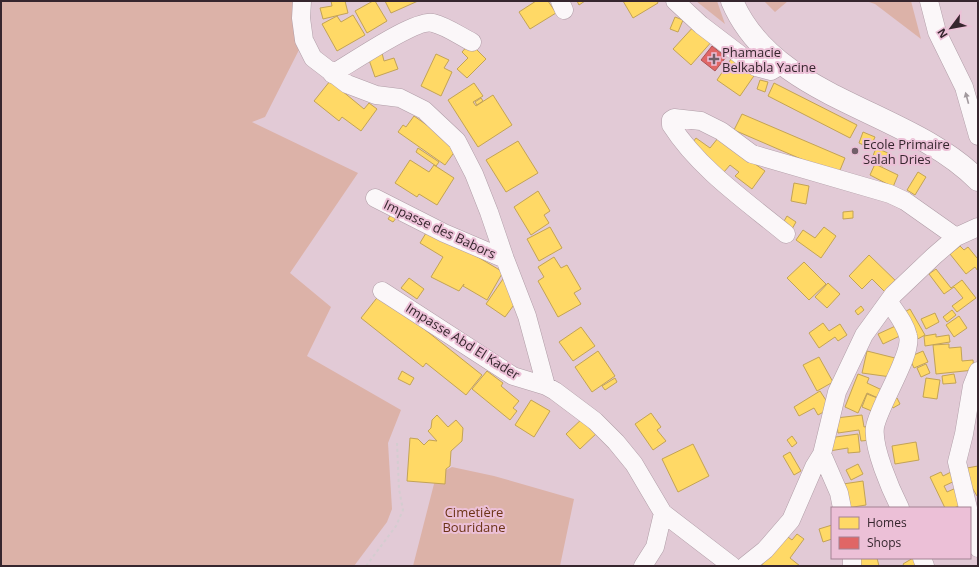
<svg xmlns="http://www.w3.org/2000/svg" width="979" height="567" font-family="'Open Sans',sans-serif">
	<style>
		.green { fill: #dcb2a8 }
		.homes { fill: #ffd966; stroke: #c3a355 }
		.shops { fill: #e06666; stroke: #ad5355 }
		.lines { fill: none; stroke-linecap: round; stroke-linejoin: round }
		.minor-casing { stroke: #b09da7; stroke-width: 19 }
		.major-casing { stroke: #b09da7; stroke-width: 23 }
		.path { stroke: #d4cdd0; stroke-width: 2; stroke-dasharray: 3 3; stroke-linecap: butt }
		.minor { stroke: #fbf7f9; stroke-width: 18 }
		.major { stroke: #fbf7f9; stroke-width: 22 }
		.oneway { fill: #a2999e }
		.poi-dot { fill: #725f69; stroke: #ecc0d7; stroke-width: 1.5 }
		.labels { text-anchor: middle; dominant-baseline: central; stroke-width: 4; stroke-linejoin: round; paint-order: stroke }
		.poi-label { font-size: 13px; fill: #36262e; stroke: #ecc0d7; text-anchor: start }
		.street-label { font-size: 13px; fill: #36262e; stroke: #ecc0d7 }
		.park-label { font-size: 13px; fill: #6b3316; stroke: #ecc0d7 }
	</style>
	<rect width="100%" height="100%" fill="#e2cad6"/>
	<path class="green" d="M1,1H302L304,40L265,117L252,122L358,173L290,273L331,307L307,356L401,410L388,443L392,509L387,522L354,566H1Z
		M696,1H717L725,24Z
		M764,1H788L775,12Z
		M866,1H911L921,39L875,4Z
		M452,467L494,476L574,499L560,566H413L435,480L442,472Z"/>
	<path class="homes" d="M331,1H345L348,13L323,19L320,8L332,6Z
		M373,1H375L387,21L367,33L355,11Z
		M385,1H418L391,13Z
		M536,1H548L556,13L530,29L519,12Z
		M577,1H585L579,5Z
		M623,1H657L658,3L633,18Z
		M353,15L365,35L337,51L322,24L337,16L341,22Z
		M675,17L683,20L678,32L670,29Z
		M696,24L713,40L691,65L673,49Z
		M470,43L486,59L467,78L457,69L468,58L462,52Z
		M382,53L384,61L394,58L398,69L375,77L368,57Z
		M436,54L449,60L444,68L452,72L441,96L421,86Z
		M733,56L758,70L740,96L717,80Z
		M760,80L768,82L765,92L757,89Z
		M330,81L364,109L369,103L377,109L361,131L342,117L339,121L314,101Z
		M474,83L483,96L473,102L476,106L493,95L512,125L478,147L448,100Z
		M774,83L857,125L850,138L768,96Z
		M481,98L483,101L477,105L475,102Z
		M742,114L845,158L838,175L734,130Z
		M414,116L458,147L445,165L398,132L403,125L406,127Z
		M863,132L875,137L870,148L859,143Z
		M696,138L710,148L718,138L765,171L752,189L735,176L739,172L730,165L724,172L690,146Z
		M518,141L538,173L506,192L486,160Z
		M418,148L439,162L436,166L416,152Z
		M876,148L888,153L883,166L871,161Z
		M410,160L429,172L434,165L454,178L437,205L419,194L417,197L395,183Z
		M875,164L898,175L893,187L870,175Z
		M918,172L926,177L915,195L907,190Z
		M794,183L809,186L806,204L791,201Z
		M538,191L550,211L544,215L549,223L531,235L514,207Z
		M853,211V218L843,219V212Z
		M392,213L397,217L393,222L388,219Z
		M787,216L796,222L792,229L783,223Z
		M550,227L562,248L539,261L527,239Z
		M824,227L836,236L821,258L796,240L803,230L815,238Z
		M429,228L503,272L487,300L463,286L464,284L459,291L431,277L443,257L420,243Z
		M960,246L964,250L968,247L977,258H978V271L975,267L966,274L950,254Z
		M869,255L900,285L889,296L872,279L862,289L849,276Z
		M554,257L561,268L567,265L581,289L574,293L581,304L558,317L538,281L544,277L538,267Z
		M804,262L826,284L809,300L787,278Z
		M936,269L951,288L962,280L976,298L957,312L952,306L963,298L954,287L944,294L929,274Z
		M505,276L516,302L505,317L486,304Z
		M409,278L424,289L417,299L401,288Z
		M828,283L840,294L827,308L815,297Z
		M380,294L482,375L466,395L426,363L423,367L361,318Z
		M861,306L864,310L858,315L855,311Z
		M910,309L925,335L914,341L899,315Z
		M952,310L956,315L947,322L943,317Z
		M935,313L939,322L926,329L921,319Z
		M959,316L967,328L954,337L946,325Z
		M823,323L829,331L840,324L847,335L838,341L835,337L819,348L809,333Z
		M902,323L906,333L883,344L878,334Z
		M581,327L595,346L573,361L559,342Z
		M936,334V337L949,335L950,342L925,346L924,336Z
		M949,344V348L961,347L962,361L973,360L974,370L936,374L933,345Z
		M598,351L615,376L592,392L575,367Z
		M867,351L895,358L891,377L862,373Z
		M923,351L928,362L914,368L909,357Z
		M819,357L833,382L817,391L803,365Z
		M926,364L930,373L921,377L917,368Z
		M402,371L414,378L410,385L398,379Z
		M487,371L503,383L501,386L519,401L513,408L517,411L510,420L472,389Z
		M858,374L869,378L867,383L882,390L878,398L867,393L858,413L845,407Z
		M954,374L956,383L943,384L942,376Z
		M615,378L617,382L605,390L602,386Z
		M926,378L940,380L937,399L923,397Z
		M820,391L831,408L818,415L814,408L799,416L794,407Z
		M867,394L880,399L874,412L862,407Z
		M897,398L900,404L893,408L890,402Z
		M531,400L550,411L534,437L515,425Z
		M651,413L661,427L657,430L666,441L653,450L635,424Z
		M437,415L448,427L456,420L463,428L462,441L451,451L450,466L446,469L445,484L407,481L410,438L418,439L424,445L429,440L437,441L428,431L431,428L432,420Z
		M862,415L864,427L869,426L871,440L861,441L859,430L838,433L836,418Z
		M584,417L598,432L580,449L566,434Z
		M858,434L860,452L848,453V448L829,451L828,438Z
		M792,436L797,443L792,447L787,440Z
		M916,442L919,460L895,464L892,446Z
		M693,444L709,476L678,492L662,459Z
		M790,452L801,471L794,475L783,456Z
		M858,464L863,474L851,480L846,470Z
		M978,466V495L977,496L970,484L967,468Z
		M953,471L957,480L944,486L947,492L956,488L963,504L954,508H945L930,477L941,472L943,476Z
		M863,481L866,505L847,508L843,484Z
		M832,525V539L823,542L819,529Z
		M797,534L804,539L790,558L800,566H761L785,535L792,540Z
		M855,558H877L879,566H857Z
		M913,558H916L921,566H904L903,564Z"/>
	<path class="shops" d="M712,46L726,57L715,71L701,60Z"/>
	<g class="lines">
		<defs>
			<path id="minor" d="M302,1L301,18L304,40L313,58L347,84L376,95L400,98L424,110L457,141L474,174L489,212L505,259L527,316L546,386L555,391L595,421L616,442L634,464L663,513L732,566
				M560,1L564,10
				M675,1L701,25L756,67L771,71L783,64
				M929,1L937,32L964,87L978,136
				M332,74C350,64 416,18 433,23C446,26 460,36 472,42
				M375,198L444,233L505,259
				M786,234C746,201 699,169 671,125V120L674,118L701,121L721,131L752,154L890,194L905,201L956,237
				M382,291L513,376L546,386
				M889,302C896,313 905,323 908,336C913,354 879,405 875,427C872,447 891,490 900,508
				M822,454L839,493L842,508
				M968,508L957,462L964,434L972,386L978,371
				M970,515L978,548
				M852,558V566
				M922,558L925,566
				M643,566L655,547L663,513
				M745,566L765,550L791,520L814,467L822,454L837,392L864,335L893,295L934,256L956,237L978,227"/>
			<path id="major" d="M732,1C774,100 908,109 978,180"/>
		</defs>
		<use href="#minor" class="minor-casing"/>
		<use href="#major" class="major-casing"/>
		<path class="path" d="M366,566L396,526L403,510L399,489L397,443"/>
		<use href="#minor" class="minor"/>
		<use href="#major" class="major"/>
	</g>
	<defs><path id="oneway-solid" d="M-6-.8H1V-3.2L6.5 0L1 3.2V.8H-6Z"/></defs>
	<use class="oneway" href="#oneway-solid" transform="translate(967 98) rotate(-105)"/>
	<g class="poi-dot">
		<path d="M712 53h4v4h4v4h-4v4h-4v-4h-4v-4h4z"/>
		<circle cx="855" cy="151" r="4"/>
	</g>
	<g class="labels">
		<g class="poi-label">
			<text x="722" y="52">Phamacie<tspan x="722" dy="15">Belkabla Yacine</tspan></text>
			<text x="863" y="144">Ecole Primaire<tspan x="863" dy="15">Salah Dries</tspan></text>
		</g>
		<g class="street-label">
			<text transform="translate(440 229) rotate(25)">Impasse des Babors</text>
			<text transform="translate(463 341) rotate(32)">Impasse Abd El Kader</text>
		</g>
		<g class="park-label">
			<text x="474" y="512">Cimetière<tspan x="474" dy="15">Bouridane</tspan></text>
		</g>
	</g>
	<rect width="979" height="567" fill="none" stroke="#36262e" stroke-width="4"/>
	<rect x="831" y="507" width="140" height="52" fill="#ecc0d7" stroke="#a38293"/>
	<rect x="839" y="517" width="20" height="12" fill="#ffd966" stroke="#a38293"/>
	<text x="867" y="527" font-size="12" fill="#36262e">Homes</text>
	<rect x="839" y="537" width="20" height="12" fill="#e06666" stroke="#a38293"/>
	<text x="867" y="547" font-size="12" fill="#36262e">Shops</text>
	<g transform="translate(951 28) rotate(238)" stroke="#ecc0d7" stroke-width="3" paint-order="stroke">
	<path d="M0-3L7 15L0 10L-7 15Z" fill="#36262e"/>
	<text y="-6" font-size="11" font-weight="bold" text-anchor="middle" fill="#36262e">N</text>
	</g>
</svg>
